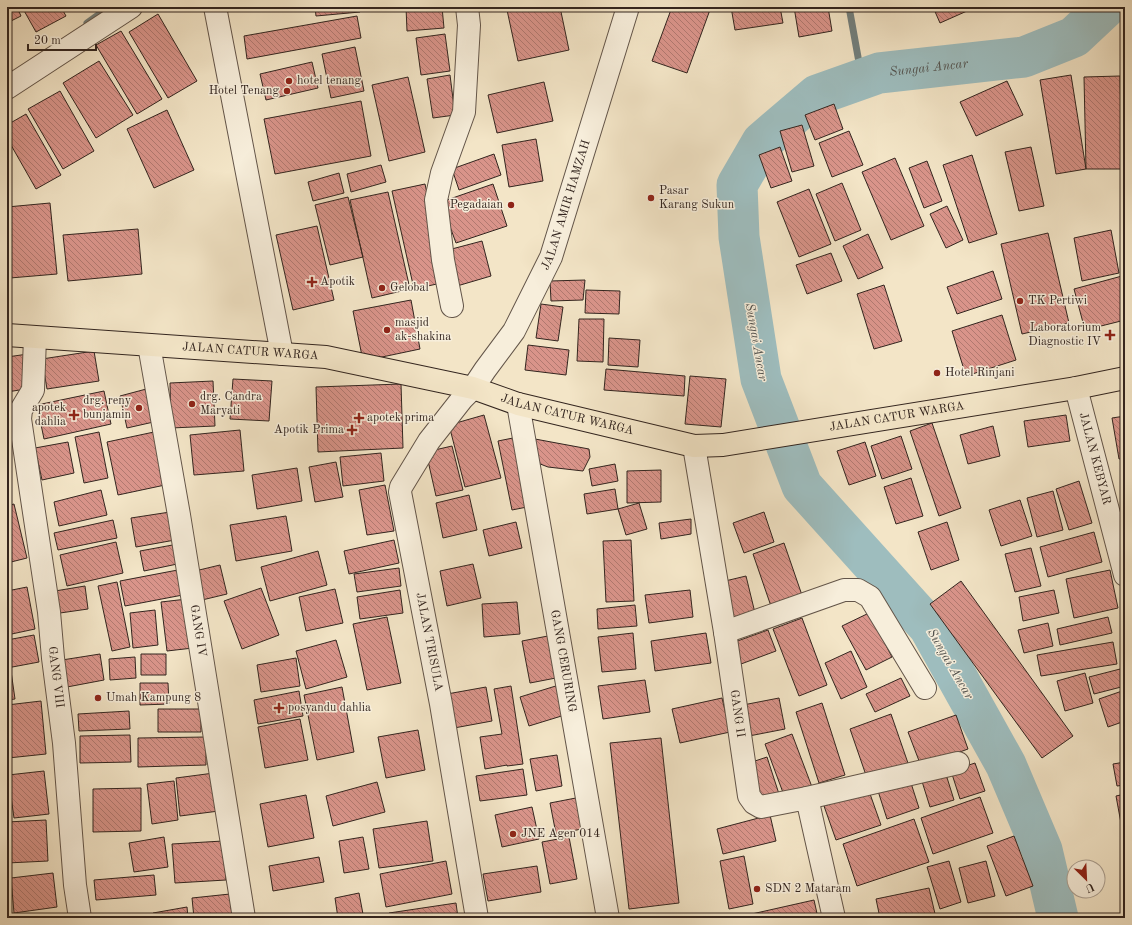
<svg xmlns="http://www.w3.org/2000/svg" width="1132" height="925" font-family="'Old Standard TT',serif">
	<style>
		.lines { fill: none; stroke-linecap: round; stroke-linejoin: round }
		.stream { stroke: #73807e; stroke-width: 7 }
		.river { stroke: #9ebdbe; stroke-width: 41 }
		.building { fill: url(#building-back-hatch); stroke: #33251f }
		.minor-casing { stroke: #635549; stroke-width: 24 }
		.major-casing { stroke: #33251f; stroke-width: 24 }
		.minor { stroke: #f7eedb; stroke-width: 22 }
		.major { stroke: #f3e5c7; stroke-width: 22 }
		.poi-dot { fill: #8f2418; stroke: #f7eedb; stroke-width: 1.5 }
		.labels { text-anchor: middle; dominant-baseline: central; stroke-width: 3; stroke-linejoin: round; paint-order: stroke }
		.poi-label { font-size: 12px; fill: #33251f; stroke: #f7eedb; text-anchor: start }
		.street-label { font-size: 12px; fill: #33251f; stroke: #f7eedb }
		.water-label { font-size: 13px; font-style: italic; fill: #53534f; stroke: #f7eedb }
	</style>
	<defs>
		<pattern id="building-back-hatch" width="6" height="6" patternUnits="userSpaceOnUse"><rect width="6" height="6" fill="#d9948a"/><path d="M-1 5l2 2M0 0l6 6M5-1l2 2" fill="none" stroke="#b17970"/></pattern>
	</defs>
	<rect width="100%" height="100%" fill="#f3e5c7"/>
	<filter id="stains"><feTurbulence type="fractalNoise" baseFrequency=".005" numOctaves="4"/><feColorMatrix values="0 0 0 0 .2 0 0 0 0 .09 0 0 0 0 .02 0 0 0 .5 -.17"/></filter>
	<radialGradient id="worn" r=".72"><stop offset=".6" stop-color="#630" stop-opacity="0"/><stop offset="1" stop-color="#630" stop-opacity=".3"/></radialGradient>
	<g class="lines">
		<path class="stream" d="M849,7L862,79
			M87,23L109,7"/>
		<path class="river" id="s1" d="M1058,918L1042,850L1006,765L929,627L802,486L761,379L739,237L737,185L762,142L817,95L879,73L1024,57L1074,37L1106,7"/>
	</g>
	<path class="building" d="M7,7H17L21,16L7,23Z
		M22,7H61L66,16L36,32Z
		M315,7H360V12L316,16Z
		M406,7H442L444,28L407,31Z
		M520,7H560L569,50L518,61L507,10Z
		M672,7H711L687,73L652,61Z
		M731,7H780L783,23L735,30Z
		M794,7H828L832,31L799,37Z
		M933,7H976L940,23Z
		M158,14L197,81L168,98L129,32Z
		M357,16L361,38L247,59L244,36Z
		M121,31L162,99L137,114L96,45Z
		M445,34L450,71L421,75L416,38Z
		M355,47L364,91L331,98L322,54Z
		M99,61L133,115L96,138L63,83Z
		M312,62L318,88L266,100L260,74Z
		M450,75L455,115L433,118L427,79Z
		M1071,75L1086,169L1056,174L1040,80Z
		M1120,76L1122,169H1086L1084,77Z
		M408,77L425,152L389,161L372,85Z
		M1007,81L1023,115L976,136L960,102Z
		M544,82L553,121L497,133L488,95Z
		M60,91L94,151L63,169L28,109Z
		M361,101L371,156L275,174L264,119Z
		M834,104L843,129L815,140L805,115Z
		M167,110L194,170L154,188L127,129Z
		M26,114L61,175L36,189L7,138V125Z
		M802,125L814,166L792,172L780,131Z
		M849,131L863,165L832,177L819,143Z
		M536,139L543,181L509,187L502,145Z
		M780,147L792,181L771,188L759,155Z
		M1031,147L1044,206L1019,211L1005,152Z
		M494,154L501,175L459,190L452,169Z
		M972,155L997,234L969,243L943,165Z
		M895,158L924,226L891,240L862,172Z
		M927,161L942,201L924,208L909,168Z
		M381,165L386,182L351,192L347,174Z
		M339,173L344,193L313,201L308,182Z
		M842,183L861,230L835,241L816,194Z
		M425,184L446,282L414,289L392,191Z
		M493,184L507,226L456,243L441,202Z
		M809,189L831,244L799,257L777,202Z
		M388,192L410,289L372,298L350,200Z
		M348,197L363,257L330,265L315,205Z
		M50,203L57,274L10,278L7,247V207Z
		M947,206L963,240L946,248L930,214Z
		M317,226L334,300L293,310L276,235Z
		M138,229L142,274L68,281L63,235Z
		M1111,230L1119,273L1082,281L1074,238Z
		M1048,233L1069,323L1022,334L1001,244Z
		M868,234L883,268L858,279L843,246Z
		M482,241L491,276L457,286L448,250Z
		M831,253L842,281L807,294L796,265Z
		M993,271L1002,299L957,314L947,287Z
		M1122,276L1125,287V320L1085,330L1074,289Z
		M585,280L583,300L551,301L550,281Z
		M884,285L902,341L874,349L857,294Z
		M586,290L620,291L619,314L585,313Z
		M411,300L420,349L363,361L353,311Z
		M541,304L563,307L558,341L536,338Z
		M1002,315L1016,360L966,376L952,331Z
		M579,319H604L603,362L577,361Z
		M609,338L640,340L638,367L608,365Z
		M528,345L569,350L566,375L525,370Z
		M94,351L99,381L47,389L42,359Z
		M28,354L32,388L7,392V357Z
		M606,369L685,376L684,396L604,390Z
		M690,376L726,379L721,427L685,424Z
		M233,379L272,381L269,421L230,419Z
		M213,381L215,426L171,428L170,383Z
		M401,384L403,448L318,452L316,387Z
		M150,388L158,421L127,428L120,396Z
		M104,391L111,424L44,439L37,405Z
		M484,415L501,478L465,487L449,425Z
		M1066,415L1070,441L1028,447L1024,421Z
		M1125,416V458L1119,459L1112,418Z
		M932,423L961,508L939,516L910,431Z
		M993,426L1000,456L968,464L960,435Z
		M240,430L244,471L194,475L190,435Z
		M99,432L108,478L84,483L75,437Z
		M154,432L165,485L118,495L107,442Z
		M901,436L912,469L882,479L871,446Z
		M518,437L532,506L512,510L498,441Z
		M535,439L589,449L590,457L583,471L548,467L535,462Z
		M68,442L74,473L42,480L35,448Z
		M865,442L876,476L849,485L837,451Z
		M452,446L463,490L436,496L426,452Z
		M381,453L384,481L343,486L340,457Z
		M336,462L343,497L315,502L309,467Z
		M615,464L618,481L592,486L589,469Z
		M297,468L302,501L257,509L252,475Z
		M661,470V502L627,503V471Z
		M911,478L923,516L896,524L884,487Z
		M1079,481L1092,523L1069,530L1056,489Z
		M385,485L394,531L367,535L359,490Z
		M615,489L618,509L587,514L584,494Z
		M101,490L107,515L59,526L54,502Z
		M1053,491L1063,530L1037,537L1027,498Z
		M469,495L477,530L443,538L436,503Z
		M1020,500L1032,536L1001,546L989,510Z
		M639,503L647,529L626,535L618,509Z
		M14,504L27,558L7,563V506Z
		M170,512L175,540L136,547L131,518Z
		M764,512L774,542L744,553L733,523Z
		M286,516L292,551L236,561L230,525Z
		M691,519V534L661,539L659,523Z
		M113,520L117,538L58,550L54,533Z
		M516,522L522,548L489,556L483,530Z
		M947,522L959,560L931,570L918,532Z
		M1094,532L1102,562L1048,577L1040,547Z
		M394,540L399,563L349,574L344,551Z
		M631,540L634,601L606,602L603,541Z
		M116,542L123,573L67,586L60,555Z
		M784,543L804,601L773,612L753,554Z
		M178,544L182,563L144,571L140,551Z
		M1031,548L1041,586L1015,592L1005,554Z
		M318,551L327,585L270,601L261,567Z
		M473,564L481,598L447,606L440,571Z
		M220,565L227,594L202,600L195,571Z
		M399,568L401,586L357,592L354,574Z
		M183,569L188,594L125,606L120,581Z
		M1110,570L1118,608L1074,618L1066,579Z
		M746,576L756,617L732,623L721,582Z
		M961,581L1073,736L1042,758L930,604Z
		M117,582L130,647L112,651L98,586Z
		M85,586L88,609L53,614L49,592Z
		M27,587L35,629L7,635V591Z
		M261,588L279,635L242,649L224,601Z
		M335,589L343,623L306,631L299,597Z
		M400,590L403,613L360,619L357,597Z
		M690,590L693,617L649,623L645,595Z
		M1054,590L1059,613L1023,621L1019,597Z
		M187,599L193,648L167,651L161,602Z
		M517,602L520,634L484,637L482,604Z
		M635,605L637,626L598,629L597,609Z
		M155,610L158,645L133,648L130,613Z
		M869,613L892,657L866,670L842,626Z
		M387,617L401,683L367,690L353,624Z
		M1108,617L1112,633L1060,645L1057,629Z
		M802,618L827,685L799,696L773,629Z
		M1048,623L1053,646L1024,653L1018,630Z
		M768,630L776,651L741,664L732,643Z
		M633,633L636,669L602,672L598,637Z
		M706,633L711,663L655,671L651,641Z
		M34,635L39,662L7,668V640Z
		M553,635L561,677L530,683L522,641Z
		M336,640L347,677L306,689L296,651Z
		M1113,642L1117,664L1041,676L1037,655Z
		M851,651L867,687L841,699L825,663Z
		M100,654L104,680L67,687L62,660Z
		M141,654H166V675H141Z
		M135,657L136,678L110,680L109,659Z
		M296,658L300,686L261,692L257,665Z
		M1124,668L1125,686L1094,694L1089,677Z
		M11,671L15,699L7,700V672Z
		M1085,673L1093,703L1065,711L1057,681Z
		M901,678L910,696L875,712L866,694Z
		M645,680L650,712L603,719L598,686Z
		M140,683H168L169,704L140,705Z
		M559,685L568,714L529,726L520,697Z
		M511,686L523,764L507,766V765L485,769L480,737L502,734L494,689Z
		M342,687L354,752L317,760L304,695Z
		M486,687L492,721L454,728L447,694Z
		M1125,690V721L1108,727L1099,699Z
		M299,691L303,716L258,724L254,700Z
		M722,698L730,732L680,743L672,709Z
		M779,698L785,729L749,736L743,705Z
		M41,701L46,754L8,758L7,705Z
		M822,703L845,775L819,783L796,712Z
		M158,709H201V732H158Z
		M129,711L130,729L79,731L78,714Z
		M891,714L909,766L868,781L850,729Z
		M956,715L968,749L921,766L908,732Z
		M300,719L308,760L265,768L258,727Z
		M418,730L425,770L386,778L378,737Z
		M792,734L812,787L785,798L765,744Z
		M130,735L131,762L80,763V736Z
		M206,737V765L138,767V738Z
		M661,738L679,903L629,909L610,743Z
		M557,755L562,786L536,791L530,759Z
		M767,757L779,794L761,800L749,763Z
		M1125,762V785L1117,786L1113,764Z
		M975,763L985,791L960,799L951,771Z
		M944,768L954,800L930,807L920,775Z
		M523,769L527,795L480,801L476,776Z
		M44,771L49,814L14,818L8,775Z
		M214,773L219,811L180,816L176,778Z
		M910,780L919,808L887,819L878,791Z
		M174,781L178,820L152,824L147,784Z
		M377,782L385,812L333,826L326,796Z
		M141,788V831L93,832V789Z
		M869,791L881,825L836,840L824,806Z
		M1125,794V845L1116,796Z
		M306,795L314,838L268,847L260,804Z
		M581,797L587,828L556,834L550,803Z
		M980,797L993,833L933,854L921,818Z
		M532,807L539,839L502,847L495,815Z
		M770,815L776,841L723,854L717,829Z
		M914,819L929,862L857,886L843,844Z
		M46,820L48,861L7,863V822Z
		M427,821L433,861L379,868L373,829Z
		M1014,836L1033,886L1006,896L987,846Z
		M164,837L168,867L134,872L129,843Z
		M363,837L369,869L344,873L339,841Z
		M569,837L577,879L550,884L542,842Z
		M223,841L226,880L175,883L172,844Z
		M744,856L753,904L729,909L720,861Z
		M319,857L324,882L273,891L269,866Z
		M446,861L452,894L386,907L380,874Z
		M949,861L961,902L940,909L927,867Z
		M986,861L995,896L968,903L959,868Z
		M537,866L541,892L488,901L483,874Z
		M53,873L57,907L14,913L11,878Z
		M154,875L156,895L96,900L94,880Z
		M929,888L936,918H880L876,899Z
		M359,893L363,914L338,918L335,898Z
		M230,894L232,916L220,918H194L192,898Z
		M814,900L818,918H734Z
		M456,903L458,918H390L389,913Z
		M187,907L188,918H154L153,913Z"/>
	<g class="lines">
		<defs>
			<g id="minor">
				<path d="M215,7L282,354"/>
				<path d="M7,88L131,7"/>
				<path d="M452,306L443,260L436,200L442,173L464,112L469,25L467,7"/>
				<path id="s2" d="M35,338L33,390L21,410L20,419L49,612L53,658L64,743L75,885L80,918"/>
				<path id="s3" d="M149,345L179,515L244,918"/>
				<path id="s4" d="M1076,388L1125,575"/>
				<path id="s5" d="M518,404L608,918"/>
				<path id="s6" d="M694,446L725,632L749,796L754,803L761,807L807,798L834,918"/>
				<path d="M725,632L844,590H858L870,597L925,688"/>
				<path d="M807,798L958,763"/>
				<path id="s7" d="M477,918L441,704L400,492L401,487L429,441L462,399L473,388L485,370L514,331L551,257L628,7"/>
			</g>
			<g id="major">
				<path id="s8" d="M7,335L326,357L473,388L518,404L694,446L723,445L1076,388L1125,378"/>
			</g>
		</defs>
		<use href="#minor" class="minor-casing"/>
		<use href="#major" class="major-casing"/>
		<use href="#minor" class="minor"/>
		<use href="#major" class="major"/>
	</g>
	<g class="poi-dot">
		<circle cx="289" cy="81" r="4"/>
		<circle cx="287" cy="91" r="4"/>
		<circle cx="651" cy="198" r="4"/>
		<circle cx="511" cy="205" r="4"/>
		<path d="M310 276h4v4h4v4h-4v4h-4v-4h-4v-4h4z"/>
		<circle cx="382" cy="288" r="4"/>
		<circle cx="1020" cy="301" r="4"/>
		<circle cx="387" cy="330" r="4"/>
		<path d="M1108 329h4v4h4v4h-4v4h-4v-4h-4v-4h4z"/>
		<circle cx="937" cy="373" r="4"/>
		<circle cx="192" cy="404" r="4"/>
		<circle cx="139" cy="408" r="4"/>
		<path d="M72 409h4v4h4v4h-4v4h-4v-4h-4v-4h4z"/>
		<path d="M357 412h4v4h4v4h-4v4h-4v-4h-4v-4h4z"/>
		<path d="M350 424h4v4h4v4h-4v4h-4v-4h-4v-4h4z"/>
		<circle cx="98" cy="698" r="4"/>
		<path d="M277 702h4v4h4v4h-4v4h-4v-4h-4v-4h4z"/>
		<circle cx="513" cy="834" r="4"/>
		<circle cx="757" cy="889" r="4"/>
	</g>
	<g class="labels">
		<g class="poi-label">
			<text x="297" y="81">hotel tenang</text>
			<text x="279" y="91" text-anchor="end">Hotel Tenang</text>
			<text x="659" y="191">Pasar<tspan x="659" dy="14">Karang Sukun</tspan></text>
			<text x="503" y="205" text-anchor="end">Pegadaian</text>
			<text x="320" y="282">Apotik</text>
			<text x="390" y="288">Gelobal</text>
			<text x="1028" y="301">TK Pertiwi</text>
			<text x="395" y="323">masjid<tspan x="395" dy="14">ak-shakina</tspan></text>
			<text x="1101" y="328" text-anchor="end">Laboratorium<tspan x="1101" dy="14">Diagnostic IV</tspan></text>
			<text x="945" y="373">Hotel Rinjani</text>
			<text x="200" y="397">drg. Candra<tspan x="200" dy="14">Maryati</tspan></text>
			<text x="131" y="401" text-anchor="end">drg. reny<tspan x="131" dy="14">bunjamin</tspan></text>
			<text x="66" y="408" text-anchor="end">apotek<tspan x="66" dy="14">dahlia</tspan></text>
			<text x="367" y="418">apotek prima</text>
			<text x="344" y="430" text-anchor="end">Apotik Prima</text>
			<text x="106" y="698">Umah Kampung 8</text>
			<text x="288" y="708">posyandu dahlia</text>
			<text x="521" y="834">JNE Agen 014</text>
			<text x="765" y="889">SDN 2 Mataram</text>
		</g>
		<g class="street-label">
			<text stroke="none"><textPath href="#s7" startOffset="768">JALAN AMIR HAMZAH</textPath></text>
			<text stroke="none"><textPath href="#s8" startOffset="244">JALAN CATUR WARGA</textPath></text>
			<text stroke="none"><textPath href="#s8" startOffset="568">JALAN CATUR WARGA</textPath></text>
			<text stroke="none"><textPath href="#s8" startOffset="904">JALAN CATUR WARGA</textPath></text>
			<text stroke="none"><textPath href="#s4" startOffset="73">JALAN KEBYAR</textPath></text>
			<text stroke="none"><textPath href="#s3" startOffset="290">GANG IV</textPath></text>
			<text transform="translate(429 642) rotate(79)">JALAN TRISULA</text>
			<text stroke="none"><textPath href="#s5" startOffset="261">GANG CERURING</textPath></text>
			<text stroke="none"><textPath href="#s2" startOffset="345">GANG VIII</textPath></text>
			<text stroke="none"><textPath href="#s6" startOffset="271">GANG II</textPath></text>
		</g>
		<g class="water-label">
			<text stroke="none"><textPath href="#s1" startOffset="1058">Sungai Ancar</textPath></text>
			<text transform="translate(756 342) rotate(80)">Sungai Ancar</text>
			<text transform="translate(950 664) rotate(60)">Sungai Ancar</text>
		</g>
	</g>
	<rect width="1132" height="925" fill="none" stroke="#f3e5c7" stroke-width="24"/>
	<rect x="8" y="8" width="1116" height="909" fill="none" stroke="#33251f" stroke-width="2"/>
	<rect x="12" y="12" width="1108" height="901" fill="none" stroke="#33251f"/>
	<g transform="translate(1086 879) rotate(156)"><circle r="19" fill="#f7eedb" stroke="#a99e90"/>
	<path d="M0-3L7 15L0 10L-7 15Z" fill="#8f2418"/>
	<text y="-6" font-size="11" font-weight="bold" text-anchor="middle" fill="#33251f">U</text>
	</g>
	<path d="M28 44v6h68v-6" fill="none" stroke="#33251f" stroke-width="2"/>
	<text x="34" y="44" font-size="12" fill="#33251f" stroke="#f7eedb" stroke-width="3" paint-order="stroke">20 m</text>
	<rect width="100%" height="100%" filter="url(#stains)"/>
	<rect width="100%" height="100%" fill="url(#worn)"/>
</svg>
